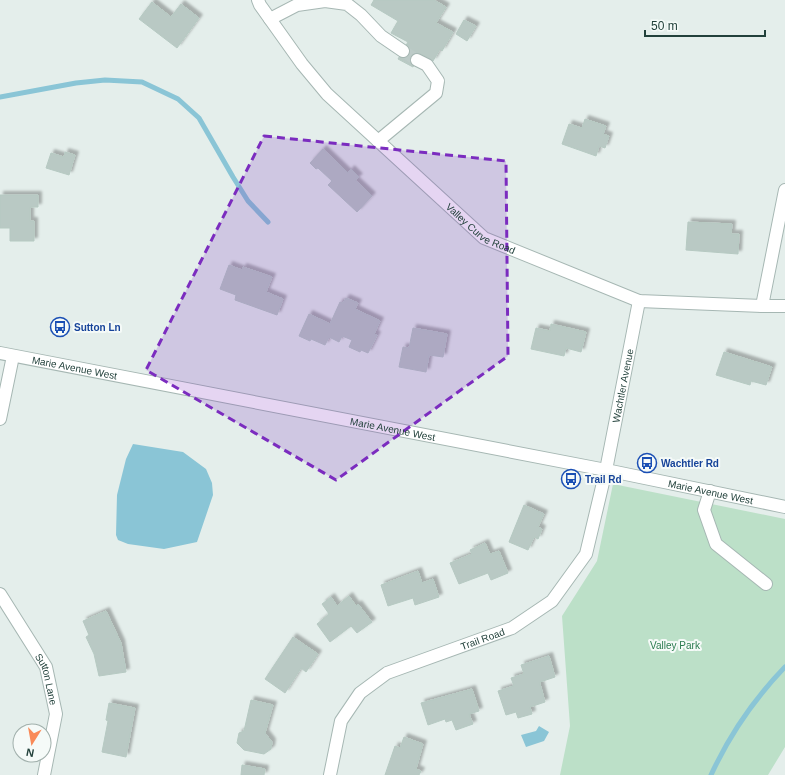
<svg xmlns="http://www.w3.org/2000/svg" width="785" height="775" font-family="Arial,sans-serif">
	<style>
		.green { fill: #bce0c8 }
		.water { fill: #8ac5d6 }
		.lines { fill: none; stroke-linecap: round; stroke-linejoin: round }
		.stream { stroke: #8ac5d6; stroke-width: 5 }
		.building { fill: #b9c9c4; stroke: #b6c9c2; filter: url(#shadow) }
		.minor-tunnel { stroke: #bdcbc8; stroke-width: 12; stroke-dasharray: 12 6; stroke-linecap: butt }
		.minor-casing { stroke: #a6b7b3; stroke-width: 14 }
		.minor { stroke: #fff; stroke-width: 12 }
		.marked { fill: #7b2cbf; fill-opacity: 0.2; stroke: #7b2cbf; stroke-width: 3; stroke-dasharray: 8 5; stroke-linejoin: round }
		.labels { text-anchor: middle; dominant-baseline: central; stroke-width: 4; stroke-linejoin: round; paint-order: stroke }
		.street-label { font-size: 10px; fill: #22413b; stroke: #f5faf8 }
		.transit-label { font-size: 10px; font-weight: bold; fill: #164399; stroke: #f5faf8; text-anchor: start }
		.park-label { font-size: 10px; fill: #2a7b4f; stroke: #f5faf8 }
	</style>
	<defs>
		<filter id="shadow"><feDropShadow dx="3.5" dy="-3.5" stdDeviation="1" flood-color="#0004"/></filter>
	</defs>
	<rect width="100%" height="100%" fill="#e4eeeb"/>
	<path class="green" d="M613,484L785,519V747L768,775H560L570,726L562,616L597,561Z"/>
	<path class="water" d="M133,444L183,452L206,469L212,483L213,495L197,542L164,549L128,544L118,540L116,535L117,495L126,459Z
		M539,726L549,732L544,741L526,747L521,735L536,731Z"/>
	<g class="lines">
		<path class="stream" d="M0,97L76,83L105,80L142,82L178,99L199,118L233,177L248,201L268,222
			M711,775C729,736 755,698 785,667"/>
	</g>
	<path class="building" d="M374,0H434L446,7L436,23L453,32L442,51L440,49L433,61L420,54L413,67L398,59L408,42L391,33L398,21L371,5Z
		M152,2L171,17L181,4L199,18L177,48L139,19Z
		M464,20L476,26L467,41L456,34Z
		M585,119L606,126L603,134L609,136L605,148L599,146L596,156L562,144L569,124L582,128Z
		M323,149L348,173L351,169L359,177L355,180L372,196L357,212L328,185L332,181L318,168L316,169L310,163Z
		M65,152L75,155L69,175L46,168L51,153L64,157Z
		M0,195H38V207H30V221H34V241H10V228H0Z
		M688,222L732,224L731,234H739L738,254L686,250Z
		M229,265L242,270L243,267L272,277L266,292L283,299L277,315L235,300L236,295L220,289Z
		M346,298L358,303L355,309L380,321L374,334L377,335L368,353L361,350L360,352L349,347L352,340L342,336L339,342L329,337L325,345L311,339L310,341L299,336L309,314L330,324L340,302L343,303Z
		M551,324L586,332L581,352L566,348L564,356L531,349L536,328L550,331Z
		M413,328L447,334L443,357L429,355L426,372L399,367L403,347L409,348Z
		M724,352L772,367L766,385L751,381L750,385L716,375Z
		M524,505L544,514L538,527L542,529L538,539L534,537L528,550L509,542Z
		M485,543L490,554L499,551L508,573L491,580L488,573L459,584L450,563L472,554L470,550Z
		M418,571L422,583L433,579L439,597L415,605L413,598L388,606L381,585Z
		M349,596L356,606L358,604L372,622L357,633L351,626L330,642L317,624L329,614L322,604L331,597L337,606Z
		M106,611L121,643L126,672L99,676L94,654L86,637L89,635L83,621Z
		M293,637L318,654L306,672L301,668L285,693L265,679Z
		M549,656L555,677L540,682V684L545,702L530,707L532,714L518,718L516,712L506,715L498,691L514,686L511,678L524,674L521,665Z
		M472,689L479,711L469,714L473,724L456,730L452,720L446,722L445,719L428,725L421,703Z
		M251,700L273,705L265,733L272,742L271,749L264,754L244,750L237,743L239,733L244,731Z
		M109,703L135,708L126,757L102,752L108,721L106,720Z
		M404,737L423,744L416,769L421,771L419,775H385L395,746L400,748Z
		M242,765L265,769L264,775H241Z"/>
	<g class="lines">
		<path class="minor-tunnel" d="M403,51L417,60"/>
		<defs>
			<g id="minor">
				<path id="s1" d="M258,0L260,5L302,64L327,94L484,238L639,301L762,306H785"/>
				<path d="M270,19L297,5L325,1L347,4L361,15L381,36L403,51"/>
				<path d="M378,141L436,93L438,81L427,65L417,60"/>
				<path d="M762,306L785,190"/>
				<path id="s2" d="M0,353L606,470L785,507"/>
				<path d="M0,419L13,356"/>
				<path d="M710,491L704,510L716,544L766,584"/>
				<path id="s3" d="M0,594L46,667L56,714L44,775"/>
				<path id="s4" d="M330,775L341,721L360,693L387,673L512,628L552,601L586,554L606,470L639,301"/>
			</g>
		</defs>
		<use href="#minor" class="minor-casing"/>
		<use href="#minor" class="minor"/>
	</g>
	<path class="marked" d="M264,136L506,161L508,356L336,480L146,370Z"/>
	<defs>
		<symbol id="bus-ring" viewBox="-11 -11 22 22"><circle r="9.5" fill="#f5faf8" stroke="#1a4fb4" stroke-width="1.5"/><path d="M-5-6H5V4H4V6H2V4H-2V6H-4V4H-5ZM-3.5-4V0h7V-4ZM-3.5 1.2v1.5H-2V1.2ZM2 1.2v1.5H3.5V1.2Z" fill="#1a4fb4"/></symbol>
	</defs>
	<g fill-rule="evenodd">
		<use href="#bus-ring" x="49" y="316" width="22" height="22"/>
		<use href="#bus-ring" x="636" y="452" width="22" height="22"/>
		<use href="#bus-ring" x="560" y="468" width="22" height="22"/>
	</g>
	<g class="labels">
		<g class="street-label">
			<text stroke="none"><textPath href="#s1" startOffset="322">Valley Curve Road</textPath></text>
			<text stroke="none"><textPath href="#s2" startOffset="76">Marie Avenue West</textPath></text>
			<text stroke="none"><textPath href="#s4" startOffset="534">Wachtler Avenue</textPath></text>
			<text stroke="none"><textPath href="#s2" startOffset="400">Marie Avenue West</textPath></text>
			<text stroke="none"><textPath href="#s2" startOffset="724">Marie Avenue West</textPath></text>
			<text stroke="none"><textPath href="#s4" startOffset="224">Trail Road</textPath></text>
			<text stroke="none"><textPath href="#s3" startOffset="98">Sutton Lane</textPath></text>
		</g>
		<g class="transit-label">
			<text x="74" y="327">Sutton Ln</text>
			<text x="661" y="463">Wachtler Rd</text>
			<text x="585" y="479">Trail Rd</text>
		</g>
		<g class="park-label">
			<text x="675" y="645">Valley Park</text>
		</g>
	</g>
	<g transform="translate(32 743) rotate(191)"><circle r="19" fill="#f5faf8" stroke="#a1b0ac"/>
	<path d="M0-3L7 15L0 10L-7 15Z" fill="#f98a58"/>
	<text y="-6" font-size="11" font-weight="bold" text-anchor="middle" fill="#22413b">N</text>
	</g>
	<path d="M645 30v6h120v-6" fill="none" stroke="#22413b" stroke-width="2"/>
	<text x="651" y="30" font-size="12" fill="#22413b" stroke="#f5faf8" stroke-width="3" paint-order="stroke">50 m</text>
</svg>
